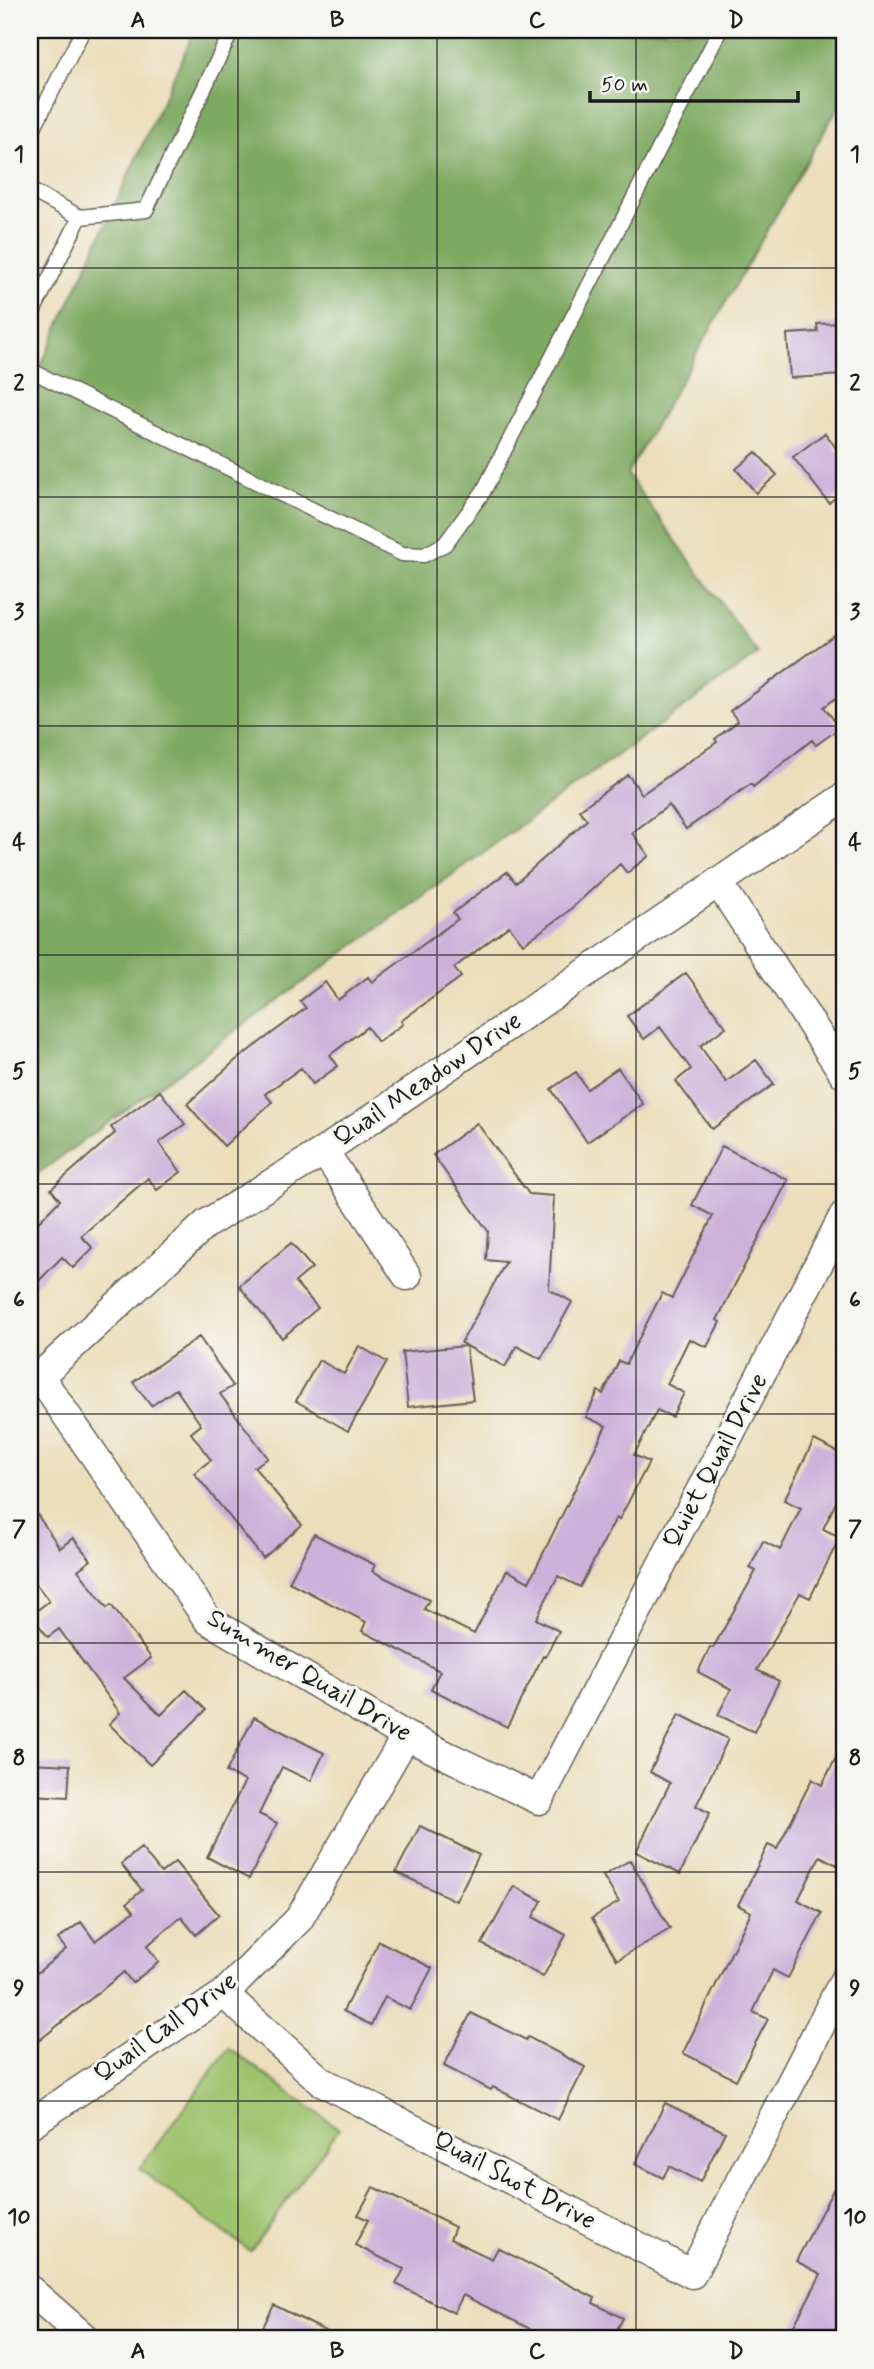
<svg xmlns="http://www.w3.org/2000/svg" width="874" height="2369" font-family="Mynerve,sans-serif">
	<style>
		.green { fill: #9ec36d; stroke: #5d7044; stroke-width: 2 }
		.forest { fill: #7ea960; stroke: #4d623e; stroke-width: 2 }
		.building { fill: #ccb1da }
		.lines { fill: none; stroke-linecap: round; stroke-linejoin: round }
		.lane-casing { stroke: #656054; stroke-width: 17 }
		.street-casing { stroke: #656054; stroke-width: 31 }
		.lane { stroke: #fff; stroke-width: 14 }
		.street { stroke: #fff; stroke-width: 28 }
		.grid { fill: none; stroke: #1c1c1c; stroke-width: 2; stroke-opacity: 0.55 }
		.labels { text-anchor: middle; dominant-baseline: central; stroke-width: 6; stroke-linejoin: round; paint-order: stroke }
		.street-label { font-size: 26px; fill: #1c1c1c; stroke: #f6f6f2 }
		.neatline { fill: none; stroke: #1c1c1c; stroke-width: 2.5 }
		.grid-label { font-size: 23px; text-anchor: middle; font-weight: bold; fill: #1c1c1c }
	</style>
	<rect width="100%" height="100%" fill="#f6f6f2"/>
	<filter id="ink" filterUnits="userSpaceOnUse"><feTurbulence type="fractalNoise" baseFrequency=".0143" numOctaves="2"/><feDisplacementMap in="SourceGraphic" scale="14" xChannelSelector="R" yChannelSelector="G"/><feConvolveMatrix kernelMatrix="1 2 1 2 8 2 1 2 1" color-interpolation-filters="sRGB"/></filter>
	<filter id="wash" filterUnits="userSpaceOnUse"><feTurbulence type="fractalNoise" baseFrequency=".00686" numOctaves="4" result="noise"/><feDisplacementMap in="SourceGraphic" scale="28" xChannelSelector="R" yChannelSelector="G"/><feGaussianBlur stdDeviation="1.57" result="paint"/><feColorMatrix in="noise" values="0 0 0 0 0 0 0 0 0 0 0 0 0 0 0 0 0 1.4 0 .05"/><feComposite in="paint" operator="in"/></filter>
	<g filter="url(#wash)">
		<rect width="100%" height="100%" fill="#ecdebb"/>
		<path class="green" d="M229,2048L339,2129L250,2251L139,2169Z"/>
		<path class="forest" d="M195,30H844V97L627,474L758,654L30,1179V389Z"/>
		<g id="blocks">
			<path class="building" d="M844,323V375L790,378L787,334L818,332L817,324Z
				M825,433L844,459V490L829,503L793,457Z
				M756,452L777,475L756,493L736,469Z
				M844,628V692L824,707L840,728L816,745L812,740L753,787L751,784L686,829L669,805L632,833L649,856L627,873L620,864L564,915L523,944L509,926L454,968L461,977L401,1021L403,1024L378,1042L367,1027L330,1055L338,1066L313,1084L301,1068L265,1094L272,1102L224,1146L187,1104L236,1060L306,1008L300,1001L325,982L338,1000L368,977L372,982L458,919L453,913L507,872L516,883L587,820L579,810L628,775L642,794L717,742L715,739L738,721L730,711Z
				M686,973L726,1027L700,1046L726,1082L756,1060L774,1084L712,1129L676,1081L691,1069L660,1027L644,1039L627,1016Z
				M618,1068L643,1104L587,1142L551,1089L576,1072L587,1089Z
				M160,1091L185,1124L159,1143L181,1172L157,1190L148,1178L81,1236L93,1248L73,1268L62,1257L30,1290V1231L60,1200L51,1189L115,1133L111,1127Z
				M477,1123L529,1194L554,1196L549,1289L572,1302L541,1359L517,1346L505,1367L461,1343L506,1262L486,1260L488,1231L433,1155Z
				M722,1146L788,1180L717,1320L720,1322L707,1347L689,1339L667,1384L684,1393L672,1417L657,1410L634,1455L649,1462L619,1520L616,1518L580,1587L558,1576L536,1619L559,1631L545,1657L543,1656L507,1727L431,1689L440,1671L362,1631L366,1622L289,1582L314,1534L375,1565L372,1571L429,1600L424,1609L474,1634L507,1570L529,1582L606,1426L586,1417L598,1391L603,1394L619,1361L626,1364L662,1293L672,1298L713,1216L692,1205Z
				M291,1243L312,1268L295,1282L318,1308L282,1338L239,1286Z
				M199,1337L233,1386L220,1394L268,1458L254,1467L302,1525L263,1558L194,1473L211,1460L191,1433L201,1425L176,1389L151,1406L133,1382Z
				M359,1346L387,1362L348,1431L296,1401L319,1360L344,1374Z
				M466,1346L473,1400L408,1407L402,1352Z
				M814,1440L844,1455V1486L823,1529L840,1537L810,1598L800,1593L757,1670L779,1681L754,1732L718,1715L731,1689L698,1672L710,1647L713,1648L756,1571L750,1568L763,1541L780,1550L801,1508L784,1500Z
				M30,1504L60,1548L73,1538L91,1560L78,1570L107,1608L111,1605L151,1658L124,1678L161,1715L186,1690L206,1710L150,1765L109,1724L120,1713L59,1629L48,1637L31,1615L49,1601L30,1576Z
				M679,1714L728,1739L696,1806L710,1813L680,1874L636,1852L670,1783L650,1772Z
				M254,1717L324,1753L311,1781L282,1767L259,1814L277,1823L249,1879L207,1857L245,1781L226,1772Z
				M844,1742V1850L837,1865L820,1856L798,1900L822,1913L788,1978L773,1970L753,2012L768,2019L736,2080L683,2053L751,1912L738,1905L768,1845L777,1849L812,1779L822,1785Z
				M30,1763L70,1765L68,1797L30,1795Z
				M420,1826L479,1855L456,1901L396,1872Z
				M141,1848L161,1873L175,1862L219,1915L196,1935L181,1917L147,1946L159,1962L132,1983L124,1972L30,2048V1979L66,1949L58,1939L81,1922L95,1941L134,1911L127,1903L142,1890L121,1864Z
				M630,1860L670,1929L617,1960L592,1918L619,1902L603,1876Z
				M514,1886L542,1901L533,1917L566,1935L543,1977L482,1944Z
				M379,1941L432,1968L410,2010L385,1997L371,2025L343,2011Z
				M471,2013L526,2040L528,2037L585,2067L558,2120L493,2087L491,2090L444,2066Z
				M665,2103L725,2132L700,2182L669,2166L663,2178L635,2164Z
				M844,2169V2339H787L821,2274L796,2261Z
				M373,2187L455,2227L450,2239L492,2259L498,2248L595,2298L593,2303L623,2318L612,2339H550L463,2295L454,2313L396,2284L404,2269L355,2245L368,2220L358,2215Z
				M274,2305L341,2339H257Z"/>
		</g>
	</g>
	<g filter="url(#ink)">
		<use href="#blocks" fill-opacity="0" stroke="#656054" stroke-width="2"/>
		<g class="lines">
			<defs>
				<path id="lane" d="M30,135L83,30
					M30,190L80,217L30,318
					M80,217L146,210L232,30
					M30,370L402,554L424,555L445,544L483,492L720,30"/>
				<path id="street" d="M718,882L844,1074
					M324,1151L407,1276
					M40,1377L208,1620L406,1736L539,1800L844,1215
					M30,1385L206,1224L324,1151L844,797
					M224,1994L321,2081L692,2274L844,1980
					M30,2124L224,1994L299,1919L406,1736
					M30,2290L86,2339"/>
			</defs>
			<use href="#lane" class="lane-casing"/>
			<use href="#street" class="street-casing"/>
			<use href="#lane" class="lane"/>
			<use href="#street" class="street"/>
		</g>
	</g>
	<path class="grid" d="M238,30V2339M437,30V2339M636,30V2339M30,268H844M30,497H844M30,726H844M30,955H844M30,1184H844M30,1414H844M30,1643H844M30,1872H844M30,2101H844"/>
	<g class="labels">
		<g class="street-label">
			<text transform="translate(428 1080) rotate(-34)">Quail Meadow Drive</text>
			<text transform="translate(716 1461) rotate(-62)">Quiet Quail Drive</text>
			<text transform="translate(309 1676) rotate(31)">Summer Quail Drive</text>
			<text transform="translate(166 2028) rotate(-36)">Quail Call Drive</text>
			<text transform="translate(514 2181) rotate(28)">Quail Shot Drive</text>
		</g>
	</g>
	<rect width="874" height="2369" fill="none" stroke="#f6f6f2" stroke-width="77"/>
	<path d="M590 91v10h208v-10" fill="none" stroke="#1c1c1c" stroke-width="3.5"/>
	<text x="601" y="91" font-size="21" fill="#1c1c1c" stroke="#f6f6f2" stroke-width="5" paint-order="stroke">50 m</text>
	<rect x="38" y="38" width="798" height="2292" class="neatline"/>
	<g class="grid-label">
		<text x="138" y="27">A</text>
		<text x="337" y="27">B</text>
		<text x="537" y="27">C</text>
		<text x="736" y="27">D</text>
		<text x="19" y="161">1</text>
		<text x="855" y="161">1</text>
		<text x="19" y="390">2</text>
		<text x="855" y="390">2</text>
		<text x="19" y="619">3</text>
		<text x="855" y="619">3</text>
		<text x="19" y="849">4</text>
		<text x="855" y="849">4</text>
		<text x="19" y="1078">5</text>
		<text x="855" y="1078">5</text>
		<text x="19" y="1307">6</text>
		<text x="855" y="1307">6</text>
		<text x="19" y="1536">7</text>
		<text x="855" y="1536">7</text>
		<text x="19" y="1765">8</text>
		<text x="855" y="1765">8</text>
		<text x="19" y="1995">9</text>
		<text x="855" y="1995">9</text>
		<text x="19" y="2224">10</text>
		<text x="855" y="2224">10</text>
		<text x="138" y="2358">A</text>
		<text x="337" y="2358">B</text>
		<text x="537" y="2358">C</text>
		<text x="736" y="2358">D</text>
	</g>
</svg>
